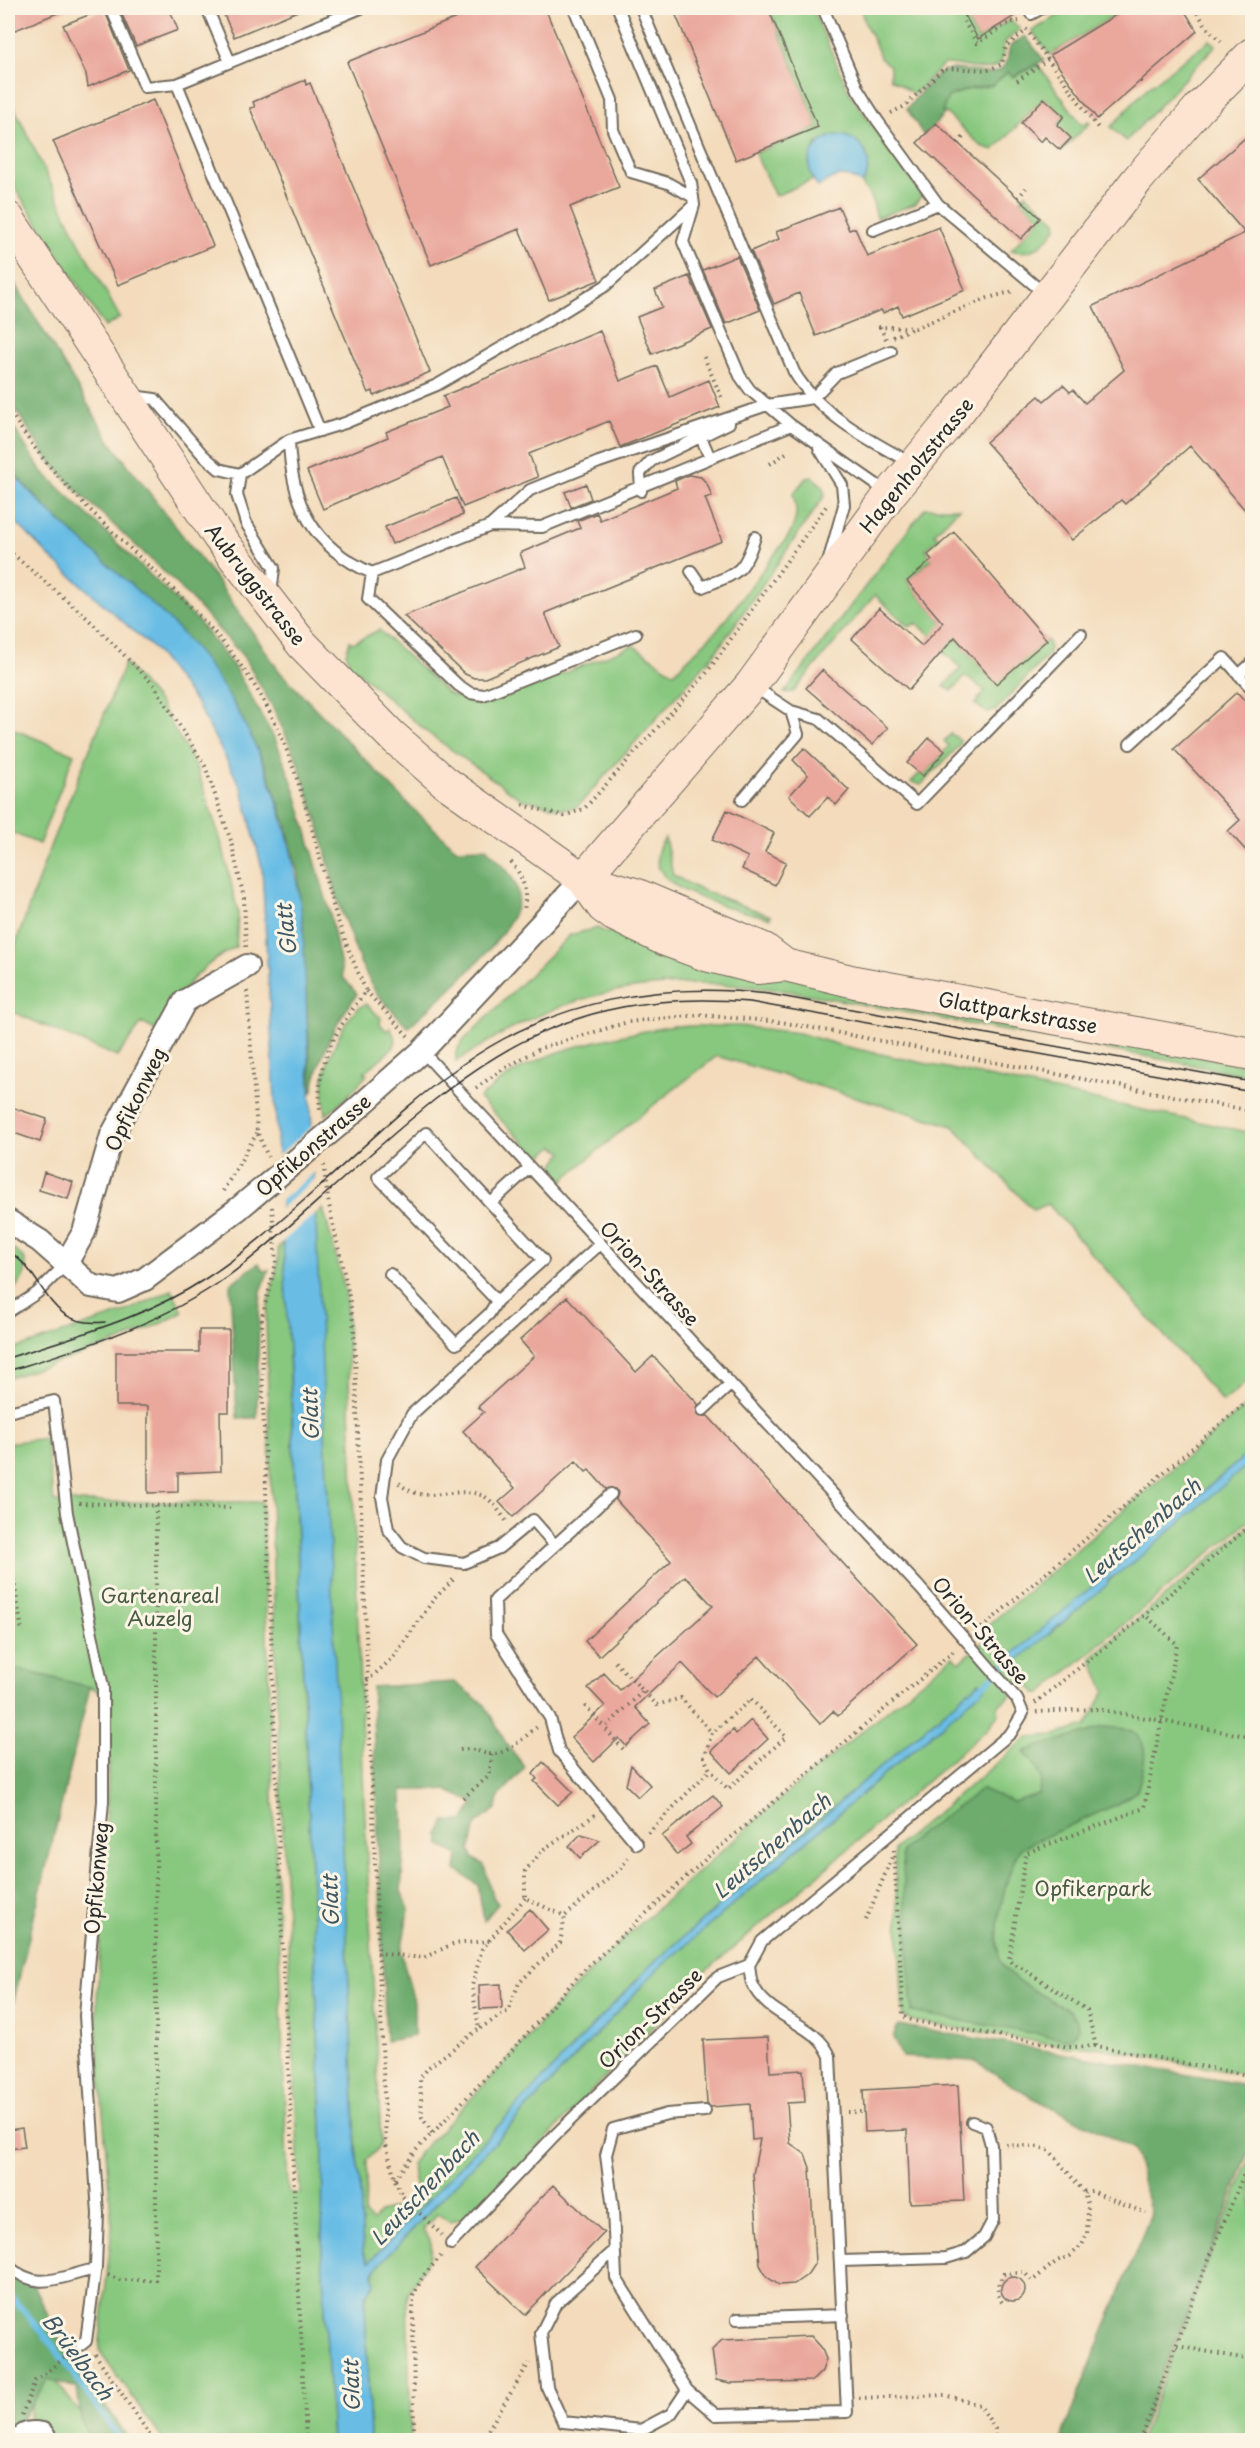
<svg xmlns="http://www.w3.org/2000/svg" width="1260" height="2448" font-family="'Playpen Sans',sans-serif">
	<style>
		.green { fill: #87c77e; stroke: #597954; stroke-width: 1.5 }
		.forest { fill: #6dac6d; stroke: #4c6c4c; stroke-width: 1.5 }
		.water { fill: #69bde5; stroke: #4a7488; stroke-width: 1.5 }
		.pier { fill: #f3dbbb }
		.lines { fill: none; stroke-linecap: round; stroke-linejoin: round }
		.stream { stroke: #69bde5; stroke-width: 6 }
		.building { fill: #eaa79c }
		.lane-casing { stroke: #71695d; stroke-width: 14 }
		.street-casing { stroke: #71695d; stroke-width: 26 }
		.secondary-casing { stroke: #71695d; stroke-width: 34 }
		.path { stroke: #71695d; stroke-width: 4; stroke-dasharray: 1.5 4.5; stroke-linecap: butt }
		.lane { stroke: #fff; stroke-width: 10 }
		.street { stroke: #fff; stroke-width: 22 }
		.secondary { stroke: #fde4d0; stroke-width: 32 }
		.tram { stroke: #2b2b2b; stroke-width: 1.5 }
		.street-bridge-casing { stroke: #71695d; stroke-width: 26; stroke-linecap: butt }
		.street-bridge { stroke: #fff; stroke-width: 22 }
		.labels { text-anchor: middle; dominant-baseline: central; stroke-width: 6; stroke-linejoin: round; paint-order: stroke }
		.street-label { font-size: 20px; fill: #2b2b2b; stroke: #fcf5e5 }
		.park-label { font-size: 20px; fill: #475a44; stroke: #fcf5e5 }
		.water-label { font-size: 21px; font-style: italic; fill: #3e5763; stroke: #fcf5e5 }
	</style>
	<rect width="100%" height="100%" fill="#fcf5e5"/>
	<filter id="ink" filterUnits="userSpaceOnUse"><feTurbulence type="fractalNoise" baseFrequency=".0167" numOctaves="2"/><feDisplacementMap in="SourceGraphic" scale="12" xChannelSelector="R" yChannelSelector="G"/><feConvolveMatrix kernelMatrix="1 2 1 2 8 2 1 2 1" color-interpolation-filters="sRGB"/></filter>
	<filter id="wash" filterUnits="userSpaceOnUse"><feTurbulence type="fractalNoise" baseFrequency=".008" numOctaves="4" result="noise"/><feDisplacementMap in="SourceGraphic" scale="24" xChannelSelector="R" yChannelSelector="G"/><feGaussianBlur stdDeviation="1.35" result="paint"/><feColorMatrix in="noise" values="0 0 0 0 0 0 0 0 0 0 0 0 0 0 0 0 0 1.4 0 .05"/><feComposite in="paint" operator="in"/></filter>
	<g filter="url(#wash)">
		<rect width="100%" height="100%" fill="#f3dbbb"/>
		<path class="green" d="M769,8H812L850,94L922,195L915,204L877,218L872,199L862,184L865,179V150L857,141L817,143L809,161L812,180L775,196L755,153L818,127Z
			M862,8H961L978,39L1010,20L1020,29L1004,43C1003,49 1004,57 1001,62C990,77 960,63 944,64L914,94L890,78V66L880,58C877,41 860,22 862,8Z
			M1071,8H1127L1050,55L1032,31Z
			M1210,40L1216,45L1126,141L1111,127L1147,88Z
			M1038,65L1082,125L1088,121L1090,123L1061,151L1070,138L1057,125L1064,116L1044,98L994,150L981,146L946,113H942L947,97L966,90L993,85L1008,71L1014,77Z
			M8,94L79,242L120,318L105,327L8,177Z
			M1026,194L1056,221L1057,227C1045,243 1033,257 1011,250L1040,218L1020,200Z
			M812,477L822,485L825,495L716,652L577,807C557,813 542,800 522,800L428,733L350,665L346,653L350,641L353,643L379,630L449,694L477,705L493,702L633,645L674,673L720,627L790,534C797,519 798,510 793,494L806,478Z
			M925,508H959L934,534L939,538L926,549L932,559L907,581L995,683L1047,640L1050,647L1048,655L995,711L986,712L975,704L985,691L965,676L952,691L944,686L961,668L929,639L932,636L916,623L909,627L875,595L793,692L784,693Z
			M125,663L160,704L197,769L223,848L238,913L236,947C197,966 179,995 155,1030L142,1023L117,1057L8,1010V966L51,844Z
			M8,727L74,754L39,844L8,831Z
			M951,734L960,740V745L921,785L911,782L920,773L923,776L949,746L944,741Z
			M665,838L673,875L696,888L771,916L770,918C739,910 626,889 665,838Z
			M597,928L608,933L614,929L1252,1067V1076L795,992C658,973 573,984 456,1062V1052L462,1042L570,935Z
			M366,1004L381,1018L380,1024L387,1031L390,1028L396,1039L394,1047L364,1073L367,1075L347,1097L326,1115C325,1103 322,1089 324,1076C328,1057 347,1010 366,1004Z
			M674,1026H738L799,1033L843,1046L1252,1133V1378L1223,1402L1048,1204L1033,1210L953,1126L717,1056L628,1125L561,1182L549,1171L563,1153L554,1146L539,1158L479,1098C490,1090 501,1080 513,1073C561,1045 621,1035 674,1026Z
			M323,1208L346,1293L364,1799L381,2144L367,2160L365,2215L372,2222L380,2212L399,2207L404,2211L417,2196L411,2164L420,2152L525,2042L544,2018L622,1940L787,1793L953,1656L960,1662L986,1640L980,1632L1252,1401V1450L1006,1661L1022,1655L1056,1629L1123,1568L1252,1461V1518L1041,1693H1036L1026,1682L998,1706L999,1714L985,1731L701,1976L472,2217L450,2221L437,2214L423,2229C447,2256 413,2272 407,2299L411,2440H370L365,2302L376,2268L657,1970L985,1688L979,1682L650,1966L369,2262L363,2253L360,2185L356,2149L315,1231L285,1260L323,2149L322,2254L332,2440H163L99,2350L112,2227L96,2022L112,1699L90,1687L8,1667V1443L45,1438L54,1502H262L288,2192L300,2194L277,1709L266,1320C267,1294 280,1274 278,1247Z
			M8,1245L24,1258C30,1274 19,1285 8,1294Z
			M172,1290L183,1312C129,1342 67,1359 8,1378V1351L123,1313Z
			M1252,1524V2076L1096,2047H1069L914,2021L903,2016L894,1849L1028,1737L1055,1735L1086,1726L1105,1691L1091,1658Z
			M1252,2154V2440H1141L1202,2276Z
			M51,2375L101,2440H28C30,2407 28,2403 51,2375Z"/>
		<path class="forest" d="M1025,36L1044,60L1013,77L1008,72L993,85L966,90L948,97L942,112L945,113L924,136L907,109C917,98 932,74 947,70C962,65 1000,85 1007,60C1009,55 1008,51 1010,46Z
			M8,272L111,443L213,575L280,672L412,808L456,849L486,848C498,861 515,874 518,893C523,930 435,1003 408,1027L376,993L360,962L339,905L319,826L295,755L271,704L243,656L177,584L71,485L45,455L8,398Z
			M8,419L41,470L197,620L234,667L276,741L295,790L330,913L343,977L357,994C334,1026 320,1054 312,1093L298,874L286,824L265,764L232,701L179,630L51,513L8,467Z
			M259,1263L263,1271L269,1270L261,1291L259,1315L257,1418H237L230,1284Z
			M8,1667L90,1687L13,2003L8,2006Z
			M454,1682L485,1705L506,1743L525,1767L498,1798L496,1809L476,1824L470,1851L473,1858L484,1865L492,1895L498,1904L484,1921L478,1885L456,1870L458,1855L441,1846L439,1833L445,1821H464L474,1803L446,1790H402L404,1851L401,1891L409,1909L401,1952L414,2002V2036L386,2041L372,1687Z
			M1102,1727C1110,1728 1123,1727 1131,1731C1154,1743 1142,1773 1137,1791L1117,1804L1021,1848C1006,1869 985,1951 1007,1971C1023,1987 1050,1999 1070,2011L1077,2020L1078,2030L1071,2040L912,2012L902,1851L917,1836L982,1789L1013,1802L1038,1794C1046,1774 1037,1767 1024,1752C1049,1740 1077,1738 1102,1727Z
			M898,2025L1252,2086V2144L1137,2440H1062L1064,2430L1151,2214L1134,2149L1024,2093L976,2061L902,2057L893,2037Z
			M8,2266L30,2277L61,2343L130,2440H90L81,2419L77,2388L48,2379L8,2440Z"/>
		<path class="water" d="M836,135C862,135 878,161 862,184C844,171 834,175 818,187C801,166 810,142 836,135Z
			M8,467C53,521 111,565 162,613C248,695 291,810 303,925L356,2149L360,2185L363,2253L369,2262L650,1966L979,1682L985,1688L657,1970L376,2268L373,2272L375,2283L366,2295L365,2302L370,2440H332L322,2254L323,2149L290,1367L262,868L242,789L197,704L155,650L51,558L8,514Z
			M1252,1450V1461L1132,1564L1108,1580V1584L1011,1666L1006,1660Z"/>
		<path class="pier" d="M314,1125L316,1171L279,1202L277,1156Z
			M316,1178L318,1211L281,1243L279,1210Z"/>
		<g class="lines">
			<path class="stream" d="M977,1691L1014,1658
				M8,2293L48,2339L121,2440"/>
		</g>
		<g id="blocks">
			<path class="building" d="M8,8H70L8,33Z
				M119,8H169L178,30L136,46Z
				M221,8H305L234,37Z
				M481,8H545L619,187L570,207L599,280L549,300L519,229L431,265L347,62Z
				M673,8H768L818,127L736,160Z
				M961,8H1027L978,39Z
				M1127,8H1183L1197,31L1097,119L1050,55Z
				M104,9L129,70L88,87L86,74L63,25Z
				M305,80L306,85L310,83L430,372L374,396L373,391L368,393L250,108L255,107L253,102Z
				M1044,98L1064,116L1057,125L1071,138L1060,150L1045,137L1041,142L1021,123Z
				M153,100L213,246L118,285L53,141Z
				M936,123L1040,218L1021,239L917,143Z
				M1252,132V518L1190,446L1125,504L1121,500L1072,540L986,442L1039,396L1044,401L1063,385L1070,392L1073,390L1085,403L1124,370L1093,306L1245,233L1198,179Z
				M839,207L849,230L855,228L867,256L939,227L965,290L902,316L898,306L883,313L881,310L816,336L799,293L774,304L751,251L779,239L776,232Z
				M737,256L760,310L726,324L703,270Z
				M689,276L712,329L652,354L637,317L662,307L655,290Z
				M600,331L620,381L657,366L670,397L709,380L720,407L620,447L609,421L529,454L538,477L463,507L442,457L323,509L307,471L388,437L386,432L448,407L443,396Z
				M689,475L701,477L707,484L712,496L705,498L722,541L545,613L559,647L485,678H474L465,674L404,616L525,567L520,553L580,528L577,521L597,513L600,520L677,488L675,481Z
				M586,484L591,499L571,507L565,492Z
				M456,498L463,515L392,544L385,527Z
				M954,532L1047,640L996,684L955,637L909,690L852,639L879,608L922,646L943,623L907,581L932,560L928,555Z
				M822,670L888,728L872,745L806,688Z
				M1237,692L1252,709V857L1228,831L1240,820L1174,749Z
				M929,738L945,751L923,776L907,763Z
				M804,748L849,790L836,805L828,797L810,816L789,796L808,775L793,760Z
				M727,810L774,833L765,852L786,862L775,885L742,869L748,857L712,840Z
				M8,1106L47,1119L40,1142L8,1131Z
				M44,1172L73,1182L68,1199L39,1190Z
				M567,1297L636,1372L653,1356L698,1404L697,1415L701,1417L708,1416L917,1644L838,1716L833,1711L820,1724L759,1656L714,1697L682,1663L635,1707L650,1724L626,1746L619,1738L594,1762L571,1737L605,1706L588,1688L604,1673L620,1690L713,1606L685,1576L599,1656L585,1641L671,1561L616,1500L618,1493L616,1489H606L589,1470L586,1472L576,1461L513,1517L499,1502L515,1488L463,1431L484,1412L478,1407L534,1356L520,1340Z
				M199,1330H229V1412H220L221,1471L178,1473V1492L148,1493V1406H116V1352H199Z
				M751,1720L768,1739L731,1773L711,1751L733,1730L736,1734Z
				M543,1762L573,1792L558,1805L534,1781L537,1779L533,1774Z
				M631,1765L650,1785L638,1797L626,1785Z
				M713,1795L723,1807L686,1837L691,1844L677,1855L662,1836Z
				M581,1834L600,1840L580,1858L569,1846Z
				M530,1909L548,1930L525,1950L507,1930Z
				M501,1984L502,2008L480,2009L479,1985Z
				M768,2037L770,2072L803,2070L805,2102L787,2103L790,2143L805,2154L810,2168L815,2263L807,2275L794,2284L779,2285L767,2277L760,2265L753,2174L760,2139L752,2140L750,2104L711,2107L707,2104L703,2040Z
				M958,2085L964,2201L910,2203L907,2130L865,2132L863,2090Z
				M22,2128L25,2147L8,2149V2130Z
				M553,2185L604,2233L525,2315L475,2267Z
				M1001 2289a12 12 0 1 1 24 0a12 12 0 1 1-24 0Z
				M811,2336L821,2347L826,2359L822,2371L812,2381L731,2383L716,2380L712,2350L722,2340Z"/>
		</g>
	</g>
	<g filter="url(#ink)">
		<use href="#blocks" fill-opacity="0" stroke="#71695d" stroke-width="1.5"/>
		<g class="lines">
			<defs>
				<path id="lane" d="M111,8L145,87L177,84
					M207,8L230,62
					M574,8L612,100L613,130L631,172L668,183L693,197
					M618,8L691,183L694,205L683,242L740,376L750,390L791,425L887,492
					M641,8L794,372C819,414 869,440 911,463
					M823,8L858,90L877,120L938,204L1045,294
					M1031,14L1042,8
					M873,230L938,204
					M132,396L155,399L203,455L219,469L240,474L237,495L246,523L274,568L271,594
					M320,431L177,84L361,8
					M701,437L710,458
					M289,440L345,423L437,385L553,318L605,286L694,205
					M819,448L842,485L844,505L829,559
					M240,474L289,440C291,503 312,547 372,573L490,526L530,490L599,462L767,405L813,398L837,373L891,351
					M641,491L640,473L651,461L729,423
					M490,526L542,527L791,425
					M691,571L702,587C737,573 743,575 755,537
					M372,573L368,599L458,685L470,693L483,695L636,634
					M1239,675L1252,663
					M753,686L791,711L819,719L917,804L1081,634
					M1130,744L1224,658L1252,689
					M742,800L798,734L791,711
					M422,1051L920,1588L1017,1699L1023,1713L1011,1733L762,1941L749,1965L718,1977L553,2137L451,2244
					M426,1133L543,1260L497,1301L378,1177Z
					M491,1203L529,1168
					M390,1274L456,1344L489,1314L497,1301
					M8,1312L37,1293L65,1265
					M703,1410L730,1385
					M8,1412L54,1401L67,1513L103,1687V1801L85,2016L98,2214L96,2266L86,2341L81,2345
					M611,1494L495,1600L496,1634L550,1718L559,1751L637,1844
					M554,1544L533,1520L499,1548L464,1563L424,1558L402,1547L388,1529L382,1497L387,1460L412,1414L599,1245
					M705,2111L667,2114L613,2129L606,2155L613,2209L616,2278L687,2390L716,2415L847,2412L830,2056C816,2022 766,2018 752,1983C750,1978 750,1970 749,1965
					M614,2251L556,2303L541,2333L547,2387L563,2422L641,2430L671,2414L687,2390
					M841,2261L946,2258L966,2252L984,2237L993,2220L991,2145L986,2127L972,2122
					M8,2266C39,2293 60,2276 96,2269
					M737,2319L843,2315"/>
				<path id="street" d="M341,1123L422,1051L583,879
					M8,1221L40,1241L91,1286L118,1291L145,1279L238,1209
					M65,1265L84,1232L112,1135L185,1001L247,966
					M20,2440C25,2432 33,2432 42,2434L46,2440"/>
				<path id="secondary" d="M8,218L218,536L302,644L390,734L445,782L583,879L635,894L764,949L785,965
					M583,879L751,685L890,494L958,412L1137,180L1199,108L1252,54
					M583,879L603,907L614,915L663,939L706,955L757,968L785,965L855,982L1252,1054"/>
			</defs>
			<use href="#lane" class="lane-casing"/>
			<use href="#street" class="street-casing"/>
			<use href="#secondary" class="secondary-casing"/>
			<path class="path" d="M1194,8L1209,30L1224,44
				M966,17L963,20L977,43L1011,22L1019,21
				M1026,29L1098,128
				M1017,81L1048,59
				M1141,81L1144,84
				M891,113L905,106L944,68L988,70L1002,64L1006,46L1027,30
				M958,143L964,136
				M1018,198L1026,188
				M893,337L911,329
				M886,339L880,327L915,328L988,298L1014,291
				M704,357L723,401
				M8,408C70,514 180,576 249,677C294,743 309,822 331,898C340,930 353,961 366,991C335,1032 316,1059 320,1112
				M770,464L786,453
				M8,550L84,615L154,685L205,766L231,841L244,898L246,947
				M523,805L564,816L584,809L705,675L827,505
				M511,862C524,878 527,890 524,910
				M247,991L257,1132L268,1157
				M366,991L409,1037
				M476,1088L500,1071L541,1048L628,1022L699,1015L781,1022L1252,1111
				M324,1165C328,1222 348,1273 354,1330L386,2144L395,2180L402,2196L442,2235
				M223,1191L257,1133
				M272,1207L276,1263L262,1317L263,1403L281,1915L306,2440
				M399,1483C424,1507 453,1485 481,1495C491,1498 501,1514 507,1522
				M79,1503L230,1508
				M8,1544L22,1631
				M977,1632L1252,1397
				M615,1662L657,1705L681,1698L712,1733
				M367,1681L393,1658L434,1599L456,1577
				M1035,1703L1145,1615L1252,1524
				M585,1706L605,1728
				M1036,1712L1096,1709L1252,1737
				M623,1749L605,1728L643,1691
				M460,1750C478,1747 481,1755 493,1754C508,1754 525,1736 537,1727
				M463,1798L489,1776L492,1754
				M595,1815L544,1849L525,1871V1898L565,1916L621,1868L630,1855
				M648,1833L710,1770L704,1757L712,1733L751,1699L786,1737L728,1789L710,1770
				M894,1850L903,2016L914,2021L1069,2047L1096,2046L1252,2076
				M525,1898L482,1949L472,1986L479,2029L508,2011L519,1983L560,1943L565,1916
				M866,1920L893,1855
				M377,1953L423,1958L453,1944L489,1941
				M1096,2046L1087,2010L1009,1960L1026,1853L1144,1808L1177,1644L1145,1615
				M847,2112H864
				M432,2133L422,2117L420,2078L429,2067L479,2029
				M395,2179L416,2150L507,2056L581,1973L709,1856L955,1650
				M1084,2192L1092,2191L1146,2213
				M108,2275L120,2280H156V1505
				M1002,2302C995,2293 997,2283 1004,2274L1024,2272L1032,2281L1057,2261L1070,2256L1082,2245L1087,2234L1088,2205L1084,2192L1050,2151L1040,2147L1004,2145
				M1177,2346L1252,2360
				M95,2354L153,2440
				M859,2398L945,2395L980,2405L995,2429L996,2440
				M22,2415L35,2381L71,2353
				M414,2440L413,2296L423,2276L441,2256
				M482,2440L529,2363
				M723,2440L728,2430
				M1141,2440L1202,2276L1252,2154"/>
			<use href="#lane" class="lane"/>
			<use href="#street" class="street"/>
			<use href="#secondary" class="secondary"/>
			<path class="tram" d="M8,1251C48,1275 44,1329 105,1322
				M8,1358C75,1336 145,1318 205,1279C247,1252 284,1218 321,1185C367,1144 412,1099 463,1064C554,1000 660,981 769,994L1252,1082
				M8,1371C84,1347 161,1324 227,1277C260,1253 291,1225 321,1198C461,1074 548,985 750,1002L1252,1092"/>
			<defs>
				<path id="street-bridge" d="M238,1209L341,1123"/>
			</defs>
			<use href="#street-bridge" class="street-bridge-casing"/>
			<use href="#street-bridge" class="street-bridge"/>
		</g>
	</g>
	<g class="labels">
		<g class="street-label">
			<text transform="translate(916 465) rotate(-51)">Hagenholzstrasse</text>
			<text transform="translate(256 584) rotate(52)">Aubruggstrasse</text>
			<text transform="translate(1018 1012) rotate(10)">Glattparkstrasse</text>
			<text transform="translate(135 1099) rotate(-64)">Opfikonweg</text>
			<text transform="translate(313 1145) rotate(-41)">Opfikonstrasse</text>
			<text transform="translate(650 1273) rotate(47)">Orion-Strasse</text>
			<text transform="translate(981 1630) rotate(49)">Orion-Strasse</text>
			<text transform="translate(96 1878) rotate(-85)">Opfikonweg</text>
			<text transform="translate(650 2018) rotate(-44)">Orion-Strasse</text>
		</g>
		<g class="park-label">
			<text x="160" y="1595">Gartenareal<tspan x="160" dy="23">Auzelg</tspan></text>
			<text x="1093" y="1888">Opfikerpark</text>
		</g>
		<g class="water-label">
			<text transform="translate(285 930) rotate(-96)">Glatt</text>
			<text transform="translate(309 1415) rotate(-92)">Glatt</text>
			<text transform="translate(1141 1530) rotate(-41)">Leutschenbach</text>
			<text transform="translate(771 1845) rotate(-41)">Leutschenbach</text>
			<text transform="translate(329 1901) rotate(-92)">Glatt</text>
			<text transform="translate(424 2187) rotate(-47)">Leutschenbach</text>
			<text transform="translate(79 2356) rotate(53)">Brüelbach</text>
			<text transform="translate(350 2386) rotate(-92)">Glatt</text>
		</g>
	</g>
	<rect width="1260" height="2448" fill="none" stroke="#fcf5e5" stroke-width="30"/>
</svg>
